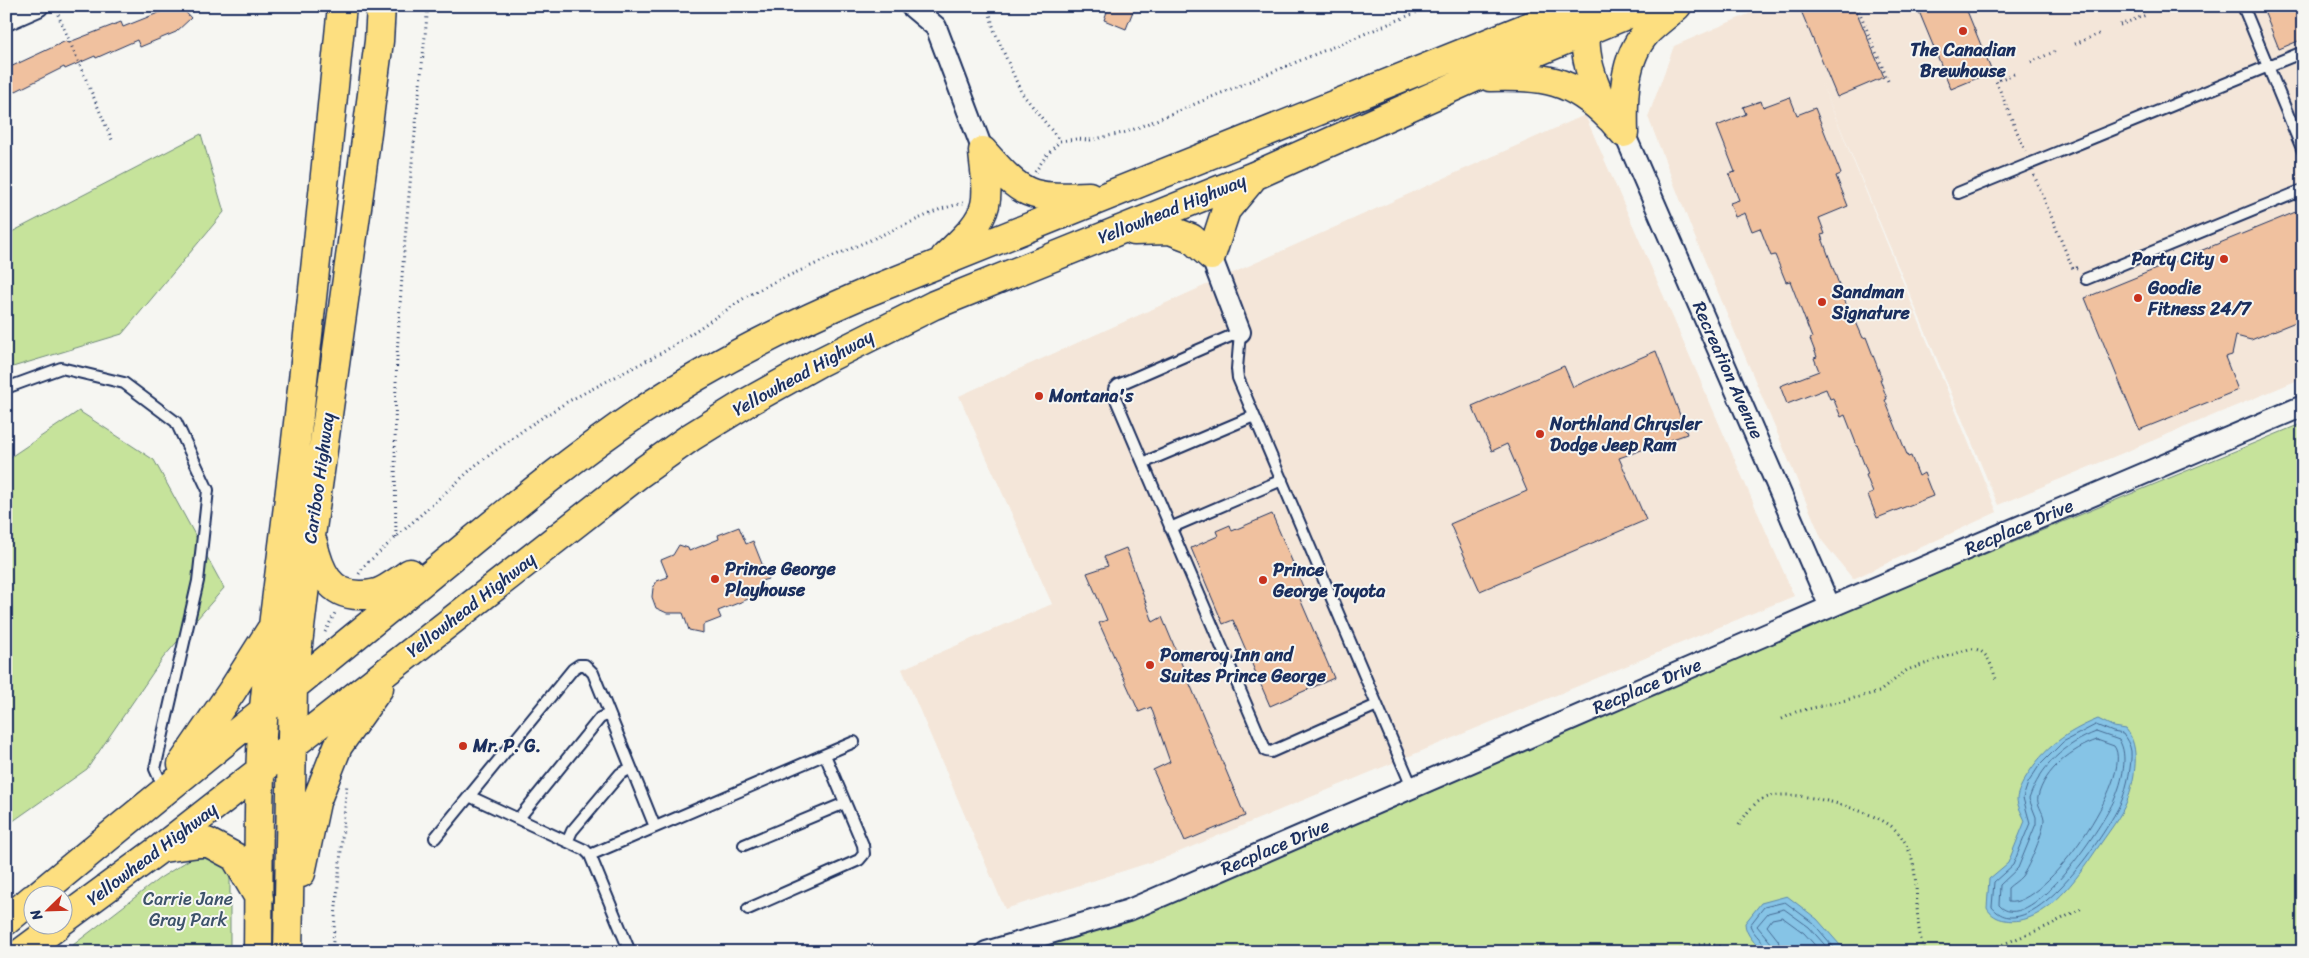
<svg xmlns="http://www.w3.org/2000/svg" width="2309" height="958" font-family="Sriracha,sans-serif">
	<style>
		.built { fill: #f4e6d9 }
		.green { fill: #c6e39b; stroke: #70897c }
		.water { fill: #86c4e6; stroke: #5b88b0 }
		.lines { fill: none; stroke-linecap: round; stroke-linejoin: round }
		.shore { stroke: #466b94; stroke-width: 1 }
		.building { fill: #f0c19f; stroke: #1b2f5e }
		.service-casing { stroke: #1b2f5e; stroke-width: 14 }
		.minor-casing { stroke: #1b2f5e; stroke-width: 24 }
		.trunk-casing { stroke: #1b2f5e; stroke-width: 31 }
		.path { stroke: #1b2f5e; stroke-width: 3; stroke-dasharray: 1 4; stroke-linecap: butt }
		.service { stroke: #f6f6f2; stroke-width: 10 }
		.minor { stroke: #f6f6f2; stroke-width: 20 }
		.trunk { stroke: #fddf80; stroke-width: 28 }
		.poi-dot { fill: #c8321e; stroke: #f6f6f2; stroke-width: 2 }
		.labels { text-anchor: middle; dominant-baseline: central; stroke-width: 4; stroke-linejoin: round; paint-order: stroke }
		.poi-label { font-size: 18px; font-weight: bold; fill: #1b2f5e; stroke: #f6f6f2; text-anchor: start }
		.street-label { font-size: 18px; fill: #1b2f5e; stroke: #f6f6f2 }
		.park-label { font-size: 18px; fill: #3d536a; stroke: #f6f6f2 }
	</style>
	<rect width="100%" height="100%" fill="#f6f6f2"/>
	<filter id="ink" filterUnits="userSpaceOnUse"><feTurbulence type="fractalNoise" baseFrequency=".02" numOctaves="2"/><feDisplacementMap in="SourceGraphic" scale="10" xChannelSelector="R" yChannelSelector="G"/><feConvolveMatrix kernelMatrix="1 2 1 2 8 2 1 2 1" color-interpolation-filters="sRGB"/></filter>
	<g filter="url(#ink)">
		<path class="built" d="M1767,6H2303V378L1998,505L1821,82L1997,512L1853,579L1823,542L1694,235L1648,117L1674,46Z
			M1585,115L1794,596L1167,857L1005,909L902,669L1052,604L959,396Z"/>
		<path class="green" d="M201,134L224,212L122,334L6,369V235Z
			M79,411L154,460L224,588L163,658L87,769L6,826V460Z
			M2303,423V952H1019Z
			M192,858L217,859L230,867V952H64L160,878Z"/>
		<path class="water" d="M2098,719L2114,727L2126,729C2141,747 2135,779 2127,801C2121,816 2110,830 2101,843C2081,872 2046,928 2005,920C1998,919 1990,915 1987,908L1989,879L2008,863L2025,821C2023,815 2017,806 2017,799C2017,793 2023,782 2026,777C2044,748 2066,732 2098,719Z
			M1787,896L1817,919L1840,945L1844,946L1843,952H1765C1756,945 1745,934 1745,923L1761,903Z"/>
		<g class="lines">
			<path class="shore" d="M2096,725L2113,732L2123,734C2126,739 2130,744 2131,751C2132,765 2127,786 2122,800C2110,828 2029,953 1992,907L1994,882L2013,865L2030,823L2023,798L2028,783L2039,766L2063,742Z
				M2096,732L2119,740C2129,755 2122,782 2115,798C2106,821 2029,940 1999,905L2000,885L2018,868L2036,824V817L2029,799C2040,766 2065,744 2096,732Z
				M2097,740L2114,746C2136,774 2045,909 2008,902V888C2012,884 2018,881 2022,876C2029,867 2045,829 2044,819C2043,811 2036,804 2038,797C2044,770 2073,748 2097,740Z
				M1767,952C1766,942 1753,935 1750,925L1764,907L1785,902L1813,923L1838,952
				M1774,952L1772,944L1757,926L1768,913L1784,909L1809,927L1831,952
				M1781,952L1778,940L1767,926L1772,919L1782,917L1804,933L1821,952"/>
		</g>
		<path class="building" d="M168,6H180L191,18L176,32L140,47L137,40L96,58L95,56L65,69L64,67L6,96V69L66,41L67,43L121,22L123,27L163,11Z
			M1109,6H1135L1126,29L1104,20Z
			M1799,6H1854L1884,77L1837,97Z
			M1925,6H1965L1992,72L1951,89L1918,9Z
			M2262,6H2303V39L2279,49Z
			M1790,97L1797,115L1815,108L1841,174L1836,176L1848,206L1819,218L1825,234L1821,235L1853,323L1856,322L1863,338L1866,337L1882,379H1880L1887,399L1885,400L1908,457L1911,456L1919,476L1924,473L1933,496L1877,518L1868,495L1873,493L1866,475L1868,474L1845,415L1841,417L1833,398L1830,399L1826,389L1787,404L1780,386L1819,371L1814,358L1817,357L1810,339L1812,338L1790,281L1786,282L1775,255L1771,256L1760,228L1752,231L1745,213L1735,217L1730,203L1739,200L1729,174L1735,172L1717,126L1746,114L1743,107L1761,101L1763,107Z
			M2303,209V319L2251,340L2236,336L2232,355L2225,357L2238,390L2139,430L2085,298Z
			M1656,351L1687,434L1619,458L1646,520L1480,591L1450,524L1527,491L1507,444L1492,451L1472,406L1564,366L1573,387Z
			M1272,514L1304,589L1297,592L1334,678L1270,706L1233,620L1223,624L1191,548L1218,536L1216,531L1230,525L1232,531Z
			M739,527L746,544L753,541L768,579L761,581L766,592L718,611L721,618L703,625V633L689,630L683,613H667L656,608L652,597L653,588L657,581L668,577L661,560L673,555L679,545L688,548L689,551L719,539L718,535Z
			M1126,548L1153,622L1162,617L1245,816L1185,841L1153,770L1170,762L1151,707L1139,712L1099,623L1107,620L1087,573L1108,566L1104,557Z"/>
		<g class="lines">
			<defs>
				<path id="service" d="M2243,6L2303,151
					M1958,193L2303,52
					M2086,279L2303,190
					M6,388L61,368L124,383L176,422L208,490L198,581L155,769L164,789
					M1143,463L1254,416
					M1170,528L1282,480
					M1377,705L1271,752L1266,751L1114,395V389L1118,385L1240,332L1237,369L1238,378L1412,787
					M469,796L585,850L590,855L630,952
					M519,818L600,718L609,714
					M435,838L573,669L579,665H585L593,673L655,827
					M568,840L572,831L620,774L631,768
					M744,845L845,803
					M590,855L854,742
					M748,909L859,860L864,854L863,845L825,755"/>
				<path id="minor" d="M911,6L936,27L983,151
					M6,20L38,6
					M1624,133L1830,607
					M1211,256L1240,332
					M986,952L1129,910L1830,607L2303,406"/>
				<path id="trunk" d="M1593,16C1574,38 1596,96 1611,118C1614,123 1620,128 1624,133
					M1490,77C1543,76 1571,78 1610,118
					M1624,133C1623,99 1623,58 1647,32C1656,23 1667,15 1677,6
					M983,151C1023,196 1028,199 1089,196
					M1134,231L1170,230L1191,238L1211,256
					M1211,256L1226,210L1251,180
					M945,257C960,242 980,226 985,205C989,188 984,168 983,151
					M313,543C319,569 329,596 361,595C368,595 377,594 384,590C393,585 401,579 410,573
					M182,764L232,691L270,631
					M163,848L207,842L235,857L259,898
					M301,873L316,802L338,746L379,688
					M37,896C152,800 269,707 385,612C469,545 551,472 640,412C710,365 786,327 863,294L1580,6
					M6,921L32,899
					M62,921L161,848L639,474L691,437L746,403L818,363L934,305L1254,176L1476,77L1648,6
					M22,952L57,926
					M258,952C259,871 257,789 264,708C271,635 281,563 290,490C310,329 326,168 342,6
					M288,952L293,686L311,536L359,193L379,41L381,6"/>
			</defs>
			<use href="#service" class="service-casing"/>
			<use href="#minor" class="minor-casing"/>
			<use href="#trunk" class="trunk-casing"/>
			<path class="path" d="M988,6L994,30L1021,92L1060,141
				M1857,6L1888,81
				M56,10L113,142
				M2120,25L2146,15
				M2075,44L2101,33
				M2031,62L2056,51
				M2014,74L1996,81L2025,151
				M1035,172L1046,156L1060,141L1076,139L1090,140L1127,132L1432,6
				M2034,175L2073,269L2079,267
				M396,537C395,471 394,405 398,339C404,228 417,117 428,6
				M359,574L364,566L476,465L529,426L567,402L665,351L749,295L772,283L941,209L963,203
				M325,632L336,611
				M1782,719L1796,712L1879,692L1907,670L1969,649C1987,647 1991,665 1996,679
				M1739,825C1746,814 1754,801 1768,797C1794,788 1870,810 1891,826C1897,831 1902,837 1906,844C1923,877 1911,918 1925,952
				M332,952L347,783
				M1675,952C1695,943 1713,941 1732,952
				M1984,952L2048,926L2084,907"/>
			<use href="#service" class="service"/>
			<use href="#minor" class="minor"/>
			<use href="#trunk" class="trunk"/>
		</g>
	</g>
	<g class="poi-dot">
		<circle cx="1963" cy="31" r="5"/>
		<circle cx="2224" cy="259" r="5"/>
		<circle cx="2138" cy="298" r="5"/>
		<circle cx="1822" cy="302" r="5"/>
		<circle cx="1039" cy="396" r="5"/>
		<circle cx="1540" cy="434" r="5"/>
		<circle cx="715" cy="579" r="5"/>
		<circle cx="1263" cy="580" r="5"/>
		<circle cx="1150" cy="665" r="5"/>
		<circle cx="463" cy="746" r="5"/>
	</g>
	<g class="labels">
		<g class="poi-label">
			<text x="1963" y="50" text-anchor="middle">The Canadian<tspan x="1963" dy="21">Brewhouse</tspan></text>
			<text x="2214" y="259" text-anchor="end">Party City</text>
			<text x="2148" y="288">Goodie<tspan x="2148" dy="21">Fitness 24/7</tspan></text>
			<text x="1832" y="292">Sandman<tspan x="1832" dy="21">Signature</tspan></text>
			<text x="1049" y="396">Montana's</text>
			<text x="1550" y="424">Northland Chrysler<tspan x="1550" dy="21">Dodge Jeep Ram</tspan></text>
			<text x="725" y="569">Prince George<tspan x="725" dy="21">Playhouse</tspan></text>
			<text x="1273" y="570">Prince<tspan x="1273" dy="21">George Toyota</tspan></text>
			<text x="1160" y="655">Pomeroy Inn and<tspan x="1160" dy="21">Suites Prince George</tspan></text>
			<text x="473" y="746">Mr. P. G.</text>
		</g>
		<g class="street-label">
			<text transform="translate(1172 209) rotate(-22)">Yellowhead Highway</text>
			<text transform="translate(1728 370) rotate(66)">Recreation Avenue</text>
			<text transform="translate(803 373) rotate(-29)">Yellowhead Highway</text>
			<text transform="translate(319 478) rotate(-82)">Cariboo Highway</text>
			<text transform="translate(2019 527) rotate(-23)">Recplace Drive</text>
			<text transform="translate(471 605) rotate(-38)">Yellowhead Highway</text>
			<text transform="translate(1647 686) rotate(-23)">Recplace Drive</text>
			<text transform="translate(1275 847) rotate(-23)">Recplace Drive</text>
			<text transform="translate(152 854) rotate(-37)">Yellowhead Highway</text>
		</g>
		<g class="park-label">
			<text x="188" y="899">Carrie Jane<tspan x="188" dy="21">Gray Park</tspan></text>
		</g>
	</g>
	<rect width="2309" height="958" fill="none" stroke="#f6f6f2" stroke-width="25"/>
	<rect x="12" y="12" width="2284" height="933" fill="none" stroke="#1b2f5e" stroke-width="2" filter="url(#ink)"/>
	<g transform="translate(48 910) rotate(247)"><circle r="24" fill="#f6f6f2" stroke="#9ea6b7"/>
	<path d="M0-4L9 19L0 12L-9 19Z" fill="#c8321e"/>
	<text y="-8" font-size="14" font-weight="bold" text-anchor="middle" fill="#1b2f5e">N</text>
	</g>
</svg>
